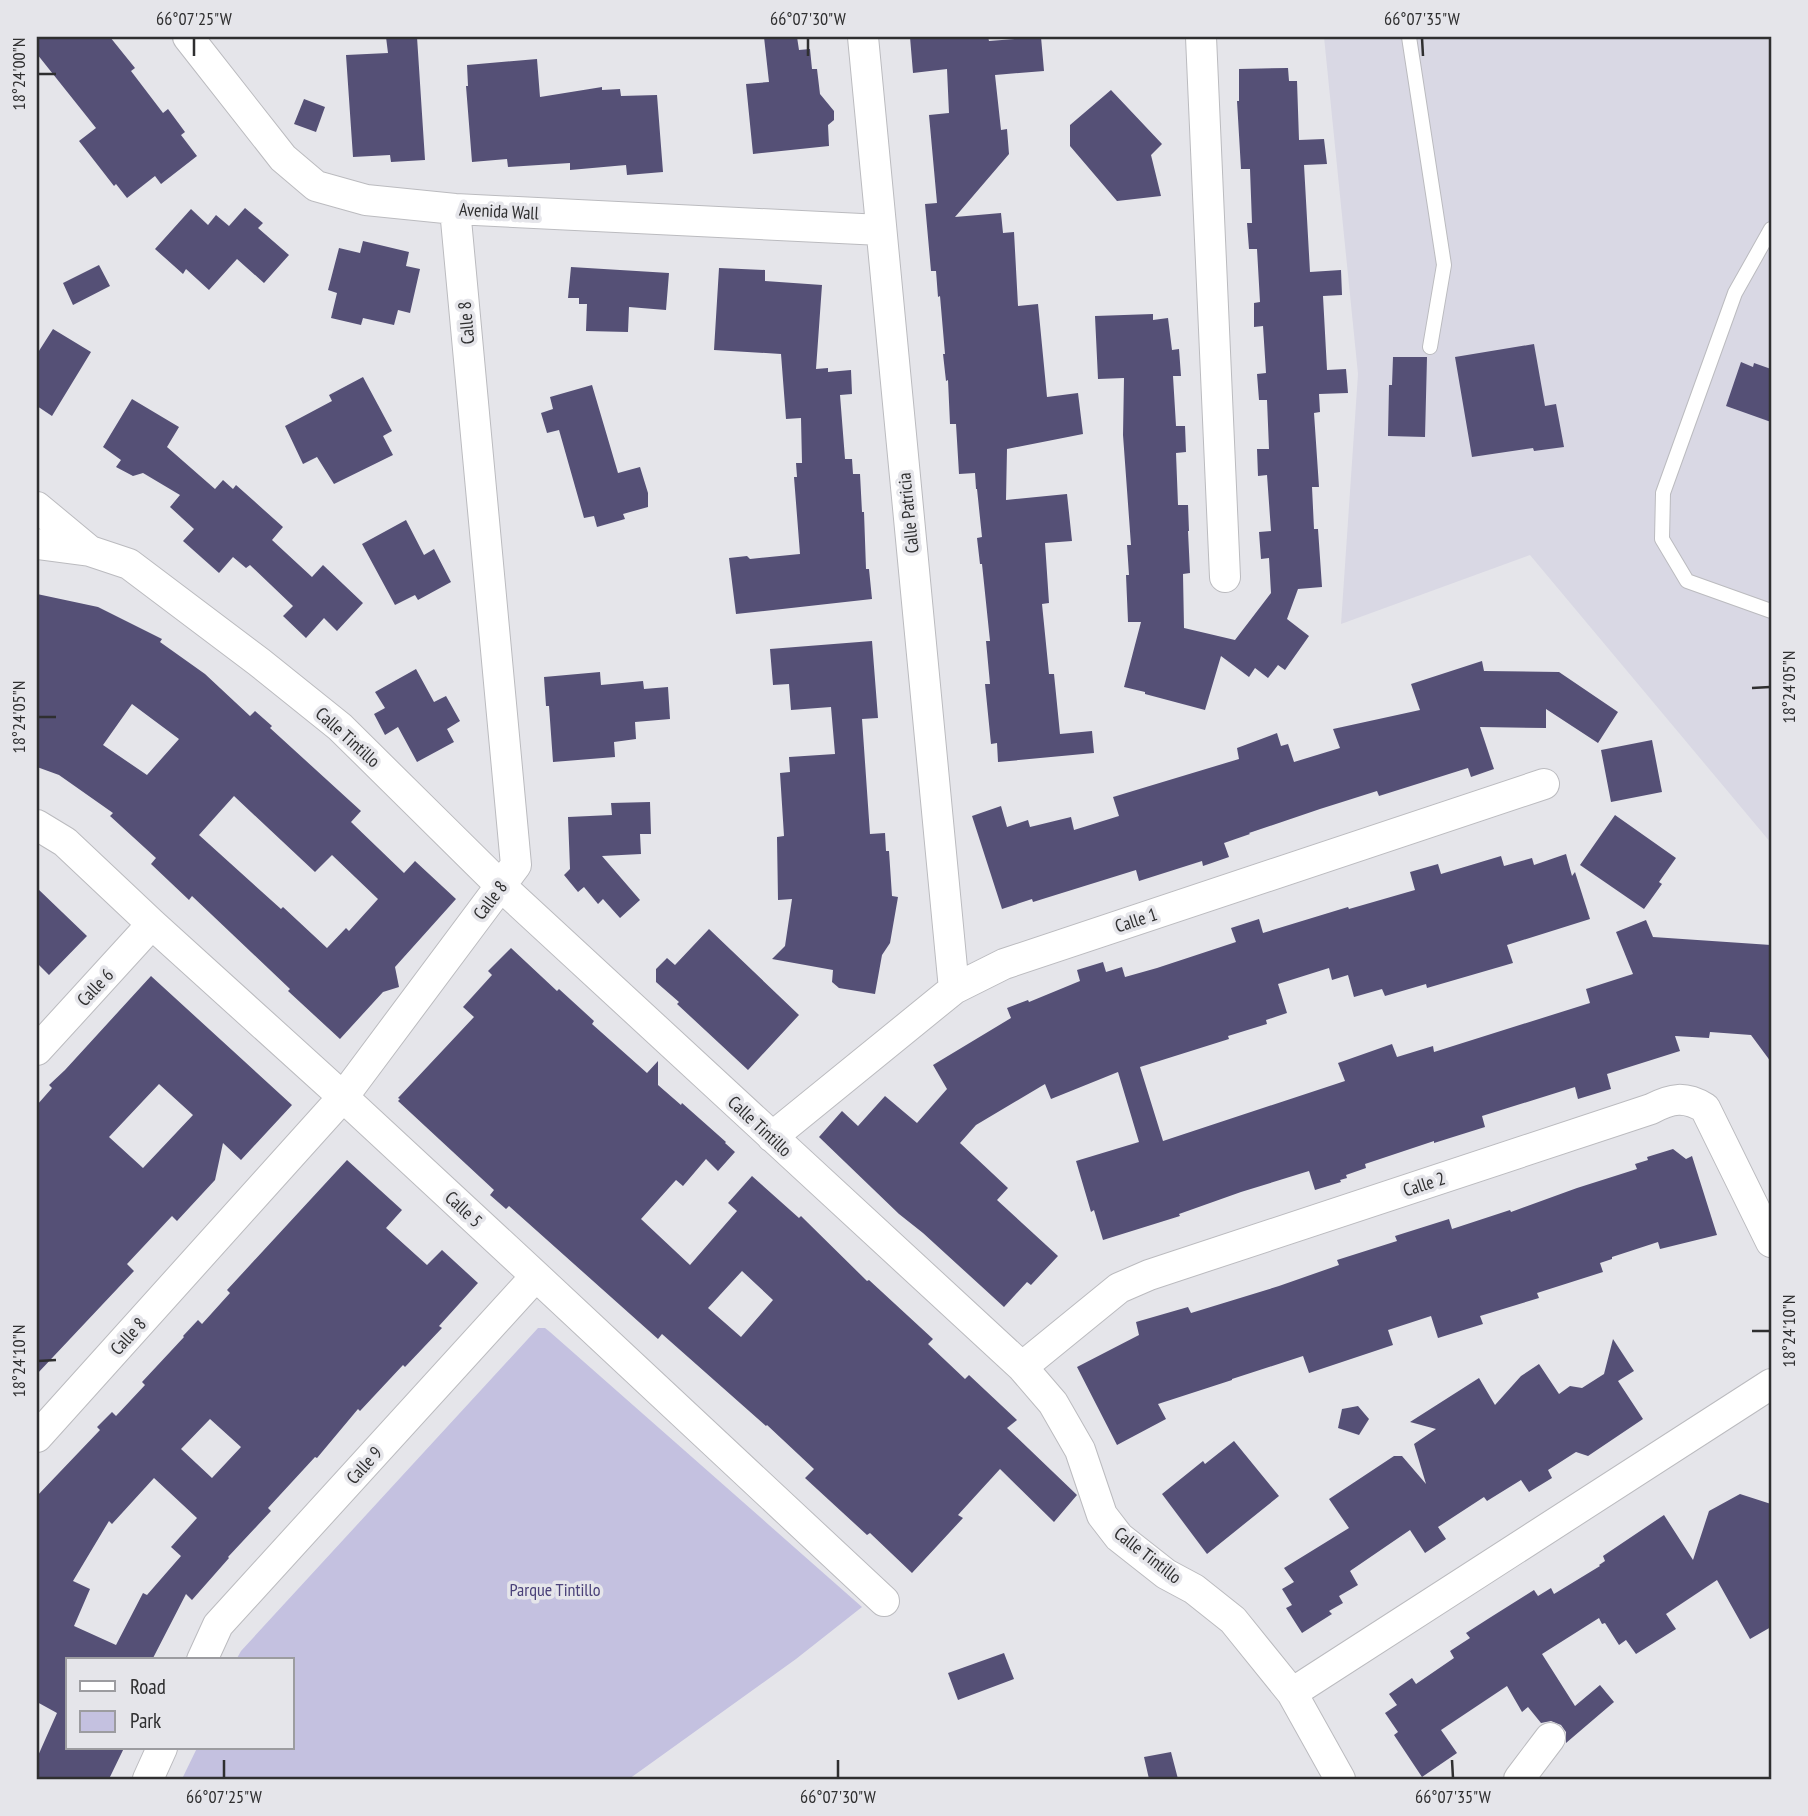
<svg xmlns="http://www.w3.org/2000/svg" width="1808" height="1816" font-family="'PT Sans Narrow',sans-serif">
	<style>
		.built { fill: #d9d8e4 }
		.green { fill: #c4c1e0 }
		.building { fill: #555076; fill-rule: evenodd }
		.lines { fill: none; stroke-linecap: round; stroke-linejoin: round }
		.lane-casing { stroke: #bbbbbf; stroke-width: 16 }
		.street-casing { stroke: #bbbbbf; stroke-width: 32 }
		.lane { stroke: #fff; stroke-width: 14 }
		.street { stroke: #fff; stroke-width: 30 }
		.ticks { fill: none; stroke: #2f2f30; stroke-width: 2.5 }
		.labels { text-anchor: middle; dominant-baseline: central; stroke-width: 7; stroke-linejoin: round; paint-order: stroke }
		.street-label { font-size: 18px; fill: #2f2f30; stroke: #e5e5ea }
		.park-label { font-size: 18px; fill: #4a4179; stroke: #e5e5ea }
		.neatline { fill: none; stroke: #2f2f30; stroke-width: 2.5 }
		.ticks-label { font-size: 18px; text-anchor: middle; fill: #2f2f30 }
	</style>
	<rect width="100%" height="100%" fill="#e5e5ea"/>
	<path class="built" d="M1324,37H1771V843L1530,555L1341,624L1358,374Z"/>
	<path class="green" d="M538,1328H545L550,1332L862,1607L796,1659L629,1779H182L197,1748H292V1660H236L241,1651Z"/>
	<path class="building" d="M37,37H110L135,68L131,71L163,113L168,109L185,132L181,135L197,156L161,184L155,176L127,198L116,184L114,186L79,141L96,128L37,54Z
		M386,37H417L425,160L391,162L390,155L353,157L346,55L388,53Z
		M764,37H797L799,50L810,49L812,69H817L820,94L834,111V120L828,125L829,146L753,154L746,84L769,82Z
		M910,37H988L989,41L1041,37L1044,71L995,75L1001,130L1007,129L1009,154L955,217L1001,213L1003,233L1014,232L1018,306L1038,304L1047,397L1078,393L1083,434L1007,449L1006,500L1067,494L1072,541L1045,543L1049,603L1042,604L1049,674H1054L1060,734L1092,731L1094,753L998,762L997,743L991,744L985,684H990L986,641H990L982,564H980L977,538L982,537L977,489H976L975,473L959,474L956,424H950L948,380L946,381L943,354H945L940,296L938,297L936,271H931L925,204L937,203L929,115L949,113L947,69L913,73Z
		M537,59L540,97L602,87V90L620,89L621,96L657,95L663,172L627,175L626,165L570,170V163L508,167L507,159L472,162L466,86H468L467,65Z
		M1288,68L1289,81H1297L1299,140L1324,139L1327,164L1304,165L1310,272L1341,270L1342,295L1323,296L1327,370L1346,369L1348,393L1319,394L1320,412L1314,413L1319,487H1312L1314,529H1318L1322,587L1298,589L1287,619L1309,636L1285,670L1278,665L1268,678L1255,668L1249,677L1221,656L1205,710L1145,694V692L1124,687L1141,622H1128L1126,575H1129L1127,545H1131L1123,435L1124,378L1098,379L1095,316L1153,314V320L1168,318L1172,350L1179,349L1181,376H1173L1176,426H1185L1186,452L1176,453L1178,505H1188L1189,531H1188L1190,573L1183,574L1184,628L1235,640L1271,593L1269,558L1261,559L1259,532L1271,531L1267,475L1258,476L1257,449H1269L1267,400H1259L1257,374L1266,373L1263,326L1254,327V303L1260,302L1257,249H1249L1247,223H1252L1250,169H1241L1237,101H1239V69Z
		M1111,90L1162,144L1151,155L1161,196L1117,201L1070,146V125Z
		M304,99L325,107L316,132L294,124Z
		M245,208L263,223L258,228L289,255L264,283L237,259L209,290L186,269L183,274L155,249L191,209L208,225L216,215L229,226Z
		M363,241L409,252L406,266L420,269L410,313L398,310L394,325L363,318L361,325L331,318L337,293L328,290L339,248L360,253Z
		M99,265L110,286L73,305L63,283Z
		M571,267L669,273L666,310L629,307L628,332L586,331L587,304H579V298H568Z
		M719,268L765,270V281L822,285L816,369L828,368V372L851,370L852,394L840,395L845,459H852L853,474H860L862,512H864L866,569H869L872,599L736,614L729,558L747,556L750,559L800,554L794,477H797L796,463H802L801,418L786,419L781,354L714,350Z
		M53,329L91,352L52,416L37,406V354Z
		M1534,344L1545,406L1556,404L1564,447L1534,451L1533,448L1472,457L1455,357Z
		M1393,357H1427L1425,437L1388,436L1389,385H1392Z
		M1741,362L1753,367L1754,363L1771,369V422L1726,406Z
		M363,377L392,431L383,436L393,455L334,484L317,457L303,464L285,426L332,401L329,395Z
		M592,385L618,473L640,467L648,493V507L623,514L625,519L597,527L594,516L584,518L559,430L547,433L541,413L553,409L550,397Z
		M132,399L179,427L167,447L215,489L223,480L233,489L236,485L283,527L272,540L312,577L323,565L363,603L337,631L324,618L306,638L283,616L293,606L250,565L246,568L233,557L219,573L183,541L194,529L170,507L180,495L143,473L133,476L116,467L121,460L103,447Z
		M406,520L424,555L434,549L451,582L418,600L415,595L395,605L362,544Z
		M37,594L98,607L162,639L160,642L205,674L250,716L255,711L272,726L270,728L361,811L351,822L404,873L415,861L456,899L395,967L399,987L383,992L340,1039L288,991L290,989L192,896L189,900L151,864L156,858L110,816L113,813L59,775L37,767ZM132,704L179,739L147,775L103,745ZM234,796L315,872L332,855L378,899L349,931L346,928L327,948L283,907L281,909L199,835Z
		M872,641L878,718L862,719L870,834L885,833L886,851H889L892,896L898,897L890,943L882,955L875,994L839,988L832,982L833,970L772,959L785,946L792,899L778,900L777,837L784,836L780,773L790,772L789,757L835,754L831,707L791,710L789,684L773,685L770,649Z
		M1482,661L1484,671L1559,672L1618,712L1598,743L1546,709V728L1480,727L1494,769L1471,777L1468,768L1379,796L1377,791L1320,809L1249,833L1250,834L1224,843L1229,857L1203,866L1202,861L1139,881L1136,870L1033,902L1032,899L1002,909L972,816L1001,806L1007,827L1028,820L1030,827L1071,817L1074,830L1119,816L1113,797L1239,759L1237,748L1277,733L1281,746L1288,744L1294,762L1340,748L1333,729L1420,710L1411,684Z
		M416,669L434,702L446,696L460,721L447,729L454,742L417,762L398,727L385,735L374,714L385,708L375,692Z
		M600,672L601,685L643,681L644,689L668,687L670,719L635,722L636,739L614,742L615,757L553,762L549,706H546L544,677Z
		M1652,740L1662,792L1611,802L1601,750Z
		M650,802L651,834H640L641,854L602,856L640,900L620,918L603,899L598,904L584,887L578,892L564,875L570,869L568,817L612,815L611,803Z
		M1615,815L1676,858L1659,882L1662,884L1644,909L1580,865Z
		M1566,854L1572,876L1575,872L1590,919L1507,945L1513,963L1427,988L1426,984L1385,996L1382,989L1354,997L1348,975L1332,980L1329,968L1278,984L1287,1013L1266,1020L1267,1024L1228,1036L1229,1039L1140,1067L1163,1141L1345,1081L1338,1063L1392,1044L1397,1057L1433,1046L1434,1052L1590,1003L1586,989L1633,974L1616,932L1646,920L1653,937L1771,945V1062L1751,1035L1710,1032L1709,1038L1675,1036L1680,1051L1607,1074L1611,1089L1578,1099L1575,1087L1482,1116L1485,1127L1434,1143V1141L1365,1164L1366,1168L1346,1175L1347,1178L1340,1180L1341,1182L1315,1190L1309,1171L1241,1192L1179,1214L1180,1216L1103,1240L1094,1210L1091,1212L1076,1161L1139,1142L1118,1072L1051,1099L1045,1084L976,1125L960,1143L1008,1188L997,1200L1058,1256L1031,1285L1027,1282L1004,1307L923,1233L899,1214L819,1137L842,1111L858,1126L885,1096L917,1123L947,1089L933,1065L1011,1018L1007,1008L1028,1000L1029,1002L1080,981L1077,970L1103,962L1106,972L1122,967L1125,977L1157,968L1236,942L1231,928L1259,919L1263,933L1348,907L1349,909L1415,890L1410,872L1438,864L1441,874L1501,856L1504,866L1532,858L1534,865Z
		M37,888L87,936L49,975L37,963Z
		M709,929L799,1015L748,1070L677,1004L679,1002L656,982V969L667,958L675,965Z
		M511,948L557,991L559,989L594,1021L592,1024L647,1073L658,1061V1085L681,1105L682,1103L726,1142L725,1143L735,1152L718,1171L706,1159L683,1186L676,1180L641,1219L690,1265L737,1211L728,1203L752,1176L799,1218L801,1216L867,1281L869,1280L933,1339L928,1344L965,1379L969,1375L1017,1420L1007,1428L1077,1495L1054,1522L1000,1469L958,1515L963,1518L912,1573L870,1533L867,1535L805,1478L814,1469L767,1425L766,1426L662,1334L658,1339L509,1206L506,1209L490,1195L494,1190L398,1101L400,1099L398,1098L474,1017L463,1007L492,975L488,971ZM742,1271L773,1300L741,1337L708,1308Z
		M151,976L292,1105L241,1160L223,1143L215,1180L177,1221L172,1216L127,1264L134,1271L37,1374V1105L52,1088L49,1085L65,1070ZM159,1084L193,1115L143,1168L109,1137Z
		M1673,1149L1686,1159L1692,1156L1717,1235L1660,1249L1658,1242L1612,1257V1259L1600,1263L1603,1272L1537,1293L1539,1298L1480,1316L1483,1324L1438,1338L1431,1316L1388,1330L1393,1345L1309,1373L1303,1356L1232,1379V1380L1158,1404L1166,1419L1117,1445L1077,1367L1139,1335L1136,1322L1188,1307L1191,1313L1279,1286L1339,1265L1337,1260L1397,1241L1395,1236L1449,1219L1452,1229L1510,1210L1511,1212L1577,1188L1637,1169L1635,1164L1648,1160L1647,1157Z
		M347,1160L402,1210L386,1228L427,1265L442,1250L478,1283L439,1326L442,1328L405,1367L403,1365L360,1411L358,1409L317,1458L315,1457L268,1508L271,1511L228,1557L229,1558L192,1600L186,1594L152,1660H68V1748H124L109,1779H37V1758L57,1713L37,1702V1496L100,1430L97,1427L112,1412L116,1416L145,1385L142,1382L184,1337L183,1336L198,1320L202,1324L230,1293L227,1290ZM210,1419L241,1447L212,1478L181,1449ZM154,1478L197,1518L171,1547L181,1556L147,1595L143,1593L116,1645L74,1626L90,1589L73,1581L109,1521L112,1524Z
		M1613,1339L1634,1371L1618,1381L1643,1419L1588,1456L1576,1452L1548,1470L1552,1478L1529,1492L1521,1480L1487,1501L1484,1497L1438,1527L1446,1539L1425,1553L1410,1530L1350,1571L1358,1585L1339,1596L1343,1603L1329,1611L1332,1614L1302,1633L1286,1608L1292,1605L1282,1589L1294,1582L1284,1568L1349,1528L1329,1499L1394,1456H1402L1426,1484L1414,1444L1436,1429L1410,1422L1479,1378L1495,1405L1521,1376L1539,1364L1559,1394L1570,1386L1582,1388L1604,1374Z
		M1358,1406L1369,1419L1359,1435L1338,1428L1342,1409Z
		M1234,1441L1279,1496L1207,1554L1162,1494L1203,1461L1205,1464Z
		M1740,1494L1771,1504V1627L1750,1639L1717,1580L1666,1614L1676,1629L1636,1654L1626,1640L1619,1645L1605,1623L1602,1624L1599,1618L1542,1654L1575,1706L1600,1685L1614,1702L1566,1743V1732L1561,1725L1551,1721L1541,1723L1528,1707L1522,1712L1507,1686L1441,1730L1457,1753L1422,1777L1394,1735L1398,1732L1385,1713L1397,1705L1389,1694L1412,1678L1416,1684L1454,1658L1450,1651L1470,1638L1466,1633L1491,1617L1534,1590L1538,1596L1551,1588L1554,1594L1600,1566L1599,1565L1605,1561L1603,1556L1664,1515L1693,1560L1709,1511Z
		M1004,1653L1014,1679L958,1700L948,1673Z
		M1171,1752L1178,1779H1149L1144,1757Z"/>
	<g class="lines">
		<defs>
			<path id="lane" d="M1409,37L1444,265L1430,347
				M1771,229L1735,293L1663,493L1662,539L1687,581L1771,611"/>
			<path id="street" d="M188,37L283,158L316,186L366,200L455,209L881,230
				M863,37L954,989
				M1201,37L1225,577
				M37,507L90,551
				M37,544L90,551L129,564L259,662L340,727L501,886L1022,1367L1053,1403L1080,1450L1102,1515L1119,1537L1166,1574L1194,1589L1233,1620L1292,1693L1340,1779
				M37,825L65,842L152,924L343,1097L536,1276L884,1601
				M37,1050L152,924
				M772,1137L954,989L1004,964L1544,784
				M1022,1367L1119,1288L1149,1275L1651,1109C1672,1098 1685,1096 1705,1108L1771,1242
				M37,1437L343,1097L516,865L455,209
				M202,1660L218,1625L536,1276
				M1292,1693L1771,1384
				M148,1779L162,1748
				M1519,1779L1550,1738"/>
		</defs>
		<use href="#lane" class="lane-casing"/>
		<use href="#street" class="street-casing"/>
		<use href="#lane" class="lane"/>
		<use href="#street" class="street"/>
	</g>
	<path class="ticks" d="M194,38V56M808,38V56M1422,38L1423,56M38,74H56M1752,688L1770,687M38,717H56M1752,1331H1770M38,1361L56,1360M224,1760V1778M838,1760V1778M1452,1760L1453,1778"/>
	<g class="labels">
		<g class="street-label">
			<text transform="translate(499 211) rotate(3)">Avenida Wall</text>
			<text transform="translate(466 323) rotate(-95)">Calle 8</text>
			<text transform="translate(908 513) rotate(-96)">Calle Patricia</text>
			<text transform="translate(348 737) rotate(42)">Calle Tintillo</text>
			<text transform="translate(490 900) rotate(-53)">Calle 8</text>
			<text transform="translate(1136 920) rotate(-18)">Calle 1</text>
			<text transform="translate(95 987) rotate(-47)">Calle 6</text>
			<text transform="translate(760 1126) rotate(43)">Calle Tintillo</text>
			<text transform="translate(1424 1184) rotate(-18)">Calle 2</text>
			<text transform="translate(464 1209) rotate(43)">Calle 5</text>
			<text transform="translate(128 1336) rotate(-48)">Calle 8</text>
			<text transform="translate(364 1465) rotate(-48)">Calle 9</text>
			<text transform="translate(1148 1555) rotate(38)">Calle Tintillo</text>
		</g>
		<g class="park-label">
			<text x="555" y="1589">Parque Tintillo</text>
		</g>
	</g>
	<rect width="1808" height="1816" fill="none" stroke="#e5e5ea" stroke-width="77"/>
	<rect x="66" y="1658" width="228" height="91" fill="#e5e5ea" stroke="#9c9ca0" stroke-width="2"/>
	<rect x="80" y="1681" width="35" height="10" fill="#ffffff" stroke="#9c9ca0" stroke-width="2"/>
	<text x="130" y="1694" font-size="21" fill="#2f2f30">Road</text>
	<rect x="80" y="1711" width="35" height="21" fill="#c4c1e0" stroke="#9c9ca0" stroke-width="2"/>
	<text x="130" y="1728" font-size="21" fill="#2f2f30">Park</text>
	<rect x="38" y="38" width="1732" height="1740" class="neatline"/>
	<g class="ticks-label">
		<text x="194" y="25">66°07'25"W</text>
		<text x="808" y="25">66°07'30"W</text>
		<text x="1422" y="25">66°07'35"W</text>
		<text transform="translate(19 74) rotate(-90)" y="6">18°24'00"N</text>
		<text transform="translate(1789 687) rotate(-90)" y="6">18°24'05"N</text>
		<text transform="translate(19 717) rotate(-90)" y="6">18°24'05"N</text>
		<text transform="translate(1789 1331) rotate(-90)" y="6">18°24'10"N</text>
		<text transform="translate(19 1361) rotate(-90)" y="6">18°24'10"N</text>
		<text x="224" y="1803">66°07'25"W</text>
		<text x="838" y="1803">66°07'30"W</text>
		<text x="1453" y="1803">66°07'35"W</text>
	</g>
</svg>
